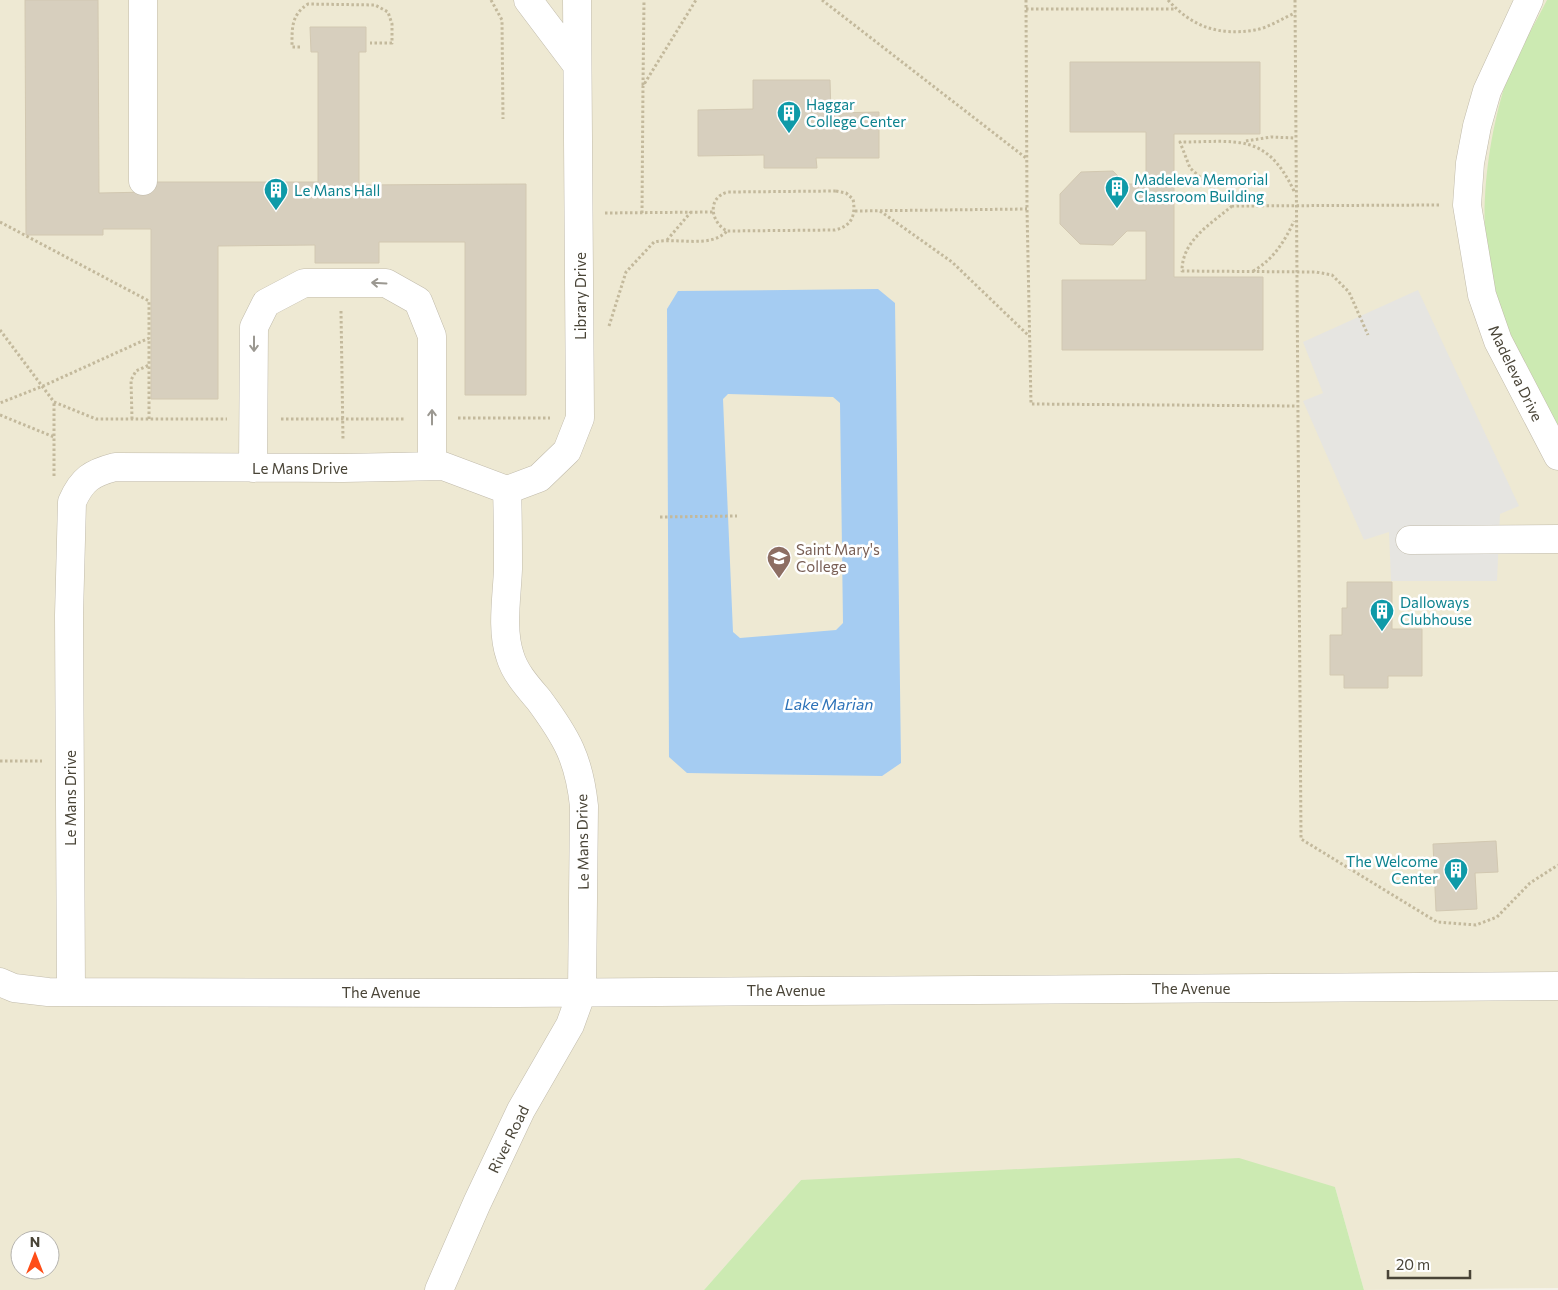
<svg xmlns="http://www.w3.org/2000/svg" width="1558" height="1290" font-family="Commissioner,sans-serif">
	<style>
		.education { fill: #eee9d3; fill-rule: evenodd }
		.green { fill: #cceab2 }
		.parking { fill: #e6e5e1 }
		.water { fill: #a5ccf2; fill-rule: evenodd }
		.building { fill: #d7cfbe; stroke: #d2c8b1 }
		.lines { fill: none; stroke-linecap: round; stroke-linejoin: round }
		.minor-casing { stroke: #c1bbab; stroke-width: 29 }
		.path { stroke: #c3b99c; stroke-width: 3; stroke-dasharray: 2.5 2.5; stroke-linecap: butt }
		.minor { stroke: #fff; stroke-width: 28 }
		.oneway { stroke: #9b9891 }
		.labels { text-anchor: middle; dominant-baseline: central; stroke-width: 5; stroke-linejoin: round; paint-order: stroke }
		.culture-label { font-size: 15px; fill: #0d838f; stroke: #fff; text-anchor: start }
		.street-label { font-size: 15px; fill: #494437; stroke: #fff }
		.education-label { font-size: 15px; fill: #785e54; stroke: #fff; text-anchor: start }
		.water-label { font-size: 16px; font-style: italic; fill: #2d72b8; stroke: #fff }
	</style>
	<rect width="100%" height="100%" fill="#f5f2e9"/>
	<path class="education" d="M0,0H1558V1288L1364,1290L1335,1187L801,1180L704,1290H0ZM20,1240H50V1270H20Z"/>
	<path class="green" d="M1547,0H1558V429C1539,389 1512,343 1497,302C1475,238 1485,149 1505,85C1514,58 1534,26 1547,0Z
		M1239,1158L1335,1187L1364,1290H704L801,1180Z"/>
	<path class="parking" d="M1418,290L1519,506L1500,514L1497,581H1391L1389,532L1364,540L1303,401L1323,393L1303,342Z"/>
	<path class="water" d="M878,289L895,303L901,763L882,776L687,773L669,757L667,309L678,291ZM728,394L833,397L840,403L843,623L836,630L740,638L733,632L723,399Z"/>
	<path class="building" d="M25,0H98L99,193L150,192V182H318V52H311L310,27H366V52H359V185L526,184V395H465V242H379V263H315V245L218,246V399H151V229H103V235H26Z
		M1070,62H1260V134H1174V277H1263V350H1062V280H1146V231H1127L1113,245L1080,244L1060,224V194L1081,172L1113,171L1126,184H1146V132H1070Z
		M753,80H830L831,113L879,112V158H816L817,168H764V155L698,156V110L753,109Z
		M1347,582H1392V629H1422V676H1388V688H1344V675H1330V635H1342V608H1347Z
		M1496,841L1498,872L1475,873L1477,909L1436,911L1433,844Z"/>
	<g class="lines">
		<defs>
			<path id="minor" d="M143,0V181
				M528,0L577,65
				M1529,0L1487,91L1477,126L1470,163L1467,205L1482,295L1498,341L1558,456
				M253,468L254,327L266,303L304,283H386L418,301L432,336V466
				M507,490L539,478L567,451L580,418L577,0
				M1410,540L1558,539
				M0,982L14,988L48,992L516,993L1558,986
				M71,992L69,615L72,502C82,479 92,473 115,467L343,468L443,466L507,490C508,516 508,543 508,569C507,596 501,630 510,656C515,673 528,687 539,700C567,738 579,759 584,806L582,992L570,1025L521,1110L477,1203L439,1290"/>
		</defs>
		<use href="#minor" class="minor-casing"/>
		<path class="path" d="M491,0L502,20L503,119
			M822,0L1026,158
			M1026,0L1027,209L1031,404L1297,406
			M1168,0C1192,27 1219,36 1255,30C1268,28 1283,18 1295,13
			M1295,0L1301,839L1437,922L1476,925L1497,917L1530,883L1558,865
			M1026,9H1176
			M300,47H292C292,28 291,15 308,4L375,5L388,12L392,24V43H370
			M643,85L644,0
			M1246,141L1271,137L1295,138
			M836,191L846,193L853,199C856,215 852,226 835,230L727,231C710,222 707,197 728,192Z
			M1294,191C1266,132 1237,142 1180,142L1190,168L1232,206L1439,205
			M1232,206C1211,224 1182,240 1182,271L1316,272L1332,275L1349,292L1368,335
			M855,211L1027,209
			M880,211L952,262L1029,336
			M605,213L713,212
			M642,213L643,86L696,0
			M0,222L149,301V338L43,386L0,403
			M667,240L691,212
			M1253,271C1273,260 1285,241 1294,221
			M341,311L343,440
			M609,326L626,272L654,242C677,237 710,249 727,231
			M0,330L54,402L96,419H227
			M0,415L54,437
			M458,418H550
			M132,419L131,380L136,371L149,365V338
			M149,419V365
			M281,419H405
			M54,476V402
			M660,517L737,516
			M0,761H42"/>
		<use href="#minor" class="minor"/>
	</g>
	<defs><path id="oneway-shaft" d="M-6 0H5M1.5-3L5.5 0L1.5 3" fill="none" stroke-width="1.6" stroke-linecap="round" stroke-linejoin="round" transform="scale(1.25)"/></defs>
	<g class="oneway">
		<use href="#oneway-shaft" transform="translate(379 283) rotate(-177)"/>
		<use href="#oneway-shaft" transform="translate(254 344) rotate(90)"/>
		<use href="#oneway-shaft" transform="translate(432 417) rotate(-90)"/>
	</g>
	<defs>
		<symbol id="building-pin" viewBox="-11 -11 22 30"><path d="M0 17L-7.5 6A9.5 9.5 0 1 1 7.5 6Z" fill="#0f9aa8" stroke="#fff"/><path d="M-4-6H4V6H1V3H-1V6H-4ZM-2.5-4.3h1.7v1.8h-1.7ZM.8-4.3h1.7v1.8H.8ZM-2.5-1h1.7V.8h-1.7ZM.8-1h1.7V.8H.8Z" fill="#fff"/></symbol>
		<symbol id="university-pin" viewBox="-11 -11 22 30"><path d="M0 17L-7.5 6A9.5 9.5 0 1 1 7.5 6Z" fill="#8d6e63" stroke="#fff"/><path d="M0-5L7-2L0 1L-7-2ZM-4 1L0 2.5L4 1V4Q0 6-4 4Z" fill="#fff"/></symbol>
	</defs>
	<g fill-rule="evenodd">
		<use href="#building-pin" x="775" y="99" width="28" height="38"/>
		<use href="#building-pin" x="1103" y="174" width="28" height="38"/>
		<use href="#building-pin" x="262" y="176" width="28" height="38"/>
		<use href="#university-pin" x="765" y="544" width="28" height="38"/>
		<use href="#building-pin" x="1368" y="597" width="28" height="38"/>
		<use href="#building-pin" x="1442" y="856" width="28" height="38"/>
	</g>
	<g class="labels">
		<g class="culture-label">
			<text x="806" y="104">Haggar<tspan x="806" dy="17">College Center</tspan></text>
			<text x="1134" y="179">Madeleva Memorial<tspan x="1134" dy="17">Classroom Building</tspan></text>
			<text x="294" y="190">Le Mans Hall</text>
			<text x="1400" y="602">Dalloways<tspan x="1400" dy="17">Clubhouse</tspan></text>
			<text x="1438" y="861" text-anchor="end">The Welcome<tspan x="1438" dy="17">Center</tspan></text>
		</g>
		<g class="street-label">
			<text transform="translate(580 296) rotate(-90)">Library Drive</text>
			<text transform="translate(1516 373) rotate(64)">Madeleva Drive</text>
			<text x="300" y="468">Le Mans Drive</text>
			<text transform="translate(70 798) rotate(-90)">Le Mans Drive</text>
			<text transform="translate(582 842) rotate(-91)">Le Mans Drive</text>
			<text x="1191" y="988">The Avenue</text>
			<text x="786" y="990">The Avenue</text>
			<text x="381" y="992">The Avenue</text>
			<text transform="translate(508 1139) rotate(-64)">River Road</text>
		</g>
		<g class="education-label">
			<text x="796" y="549">Saint Mary's<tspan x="796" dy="17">College</tspan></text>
		</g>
		<g class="water-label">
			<text x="829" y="703">Lake Marian</text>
		</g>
	</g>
	<g transform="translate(35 1255)"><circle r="24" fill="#ffffff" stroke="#b6b4af"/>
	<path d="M0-4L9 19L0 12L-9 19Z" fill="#fe4d17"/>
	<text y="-8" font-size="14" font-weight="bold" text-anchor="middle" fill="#494437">N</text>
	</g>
	<path d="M1388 1270v8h82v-8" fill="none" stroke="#494437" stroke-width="2.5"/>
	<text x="1396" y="1270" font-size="15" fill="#494437" stroke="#ffffff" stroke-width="4" paint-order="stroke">20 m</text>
</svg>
